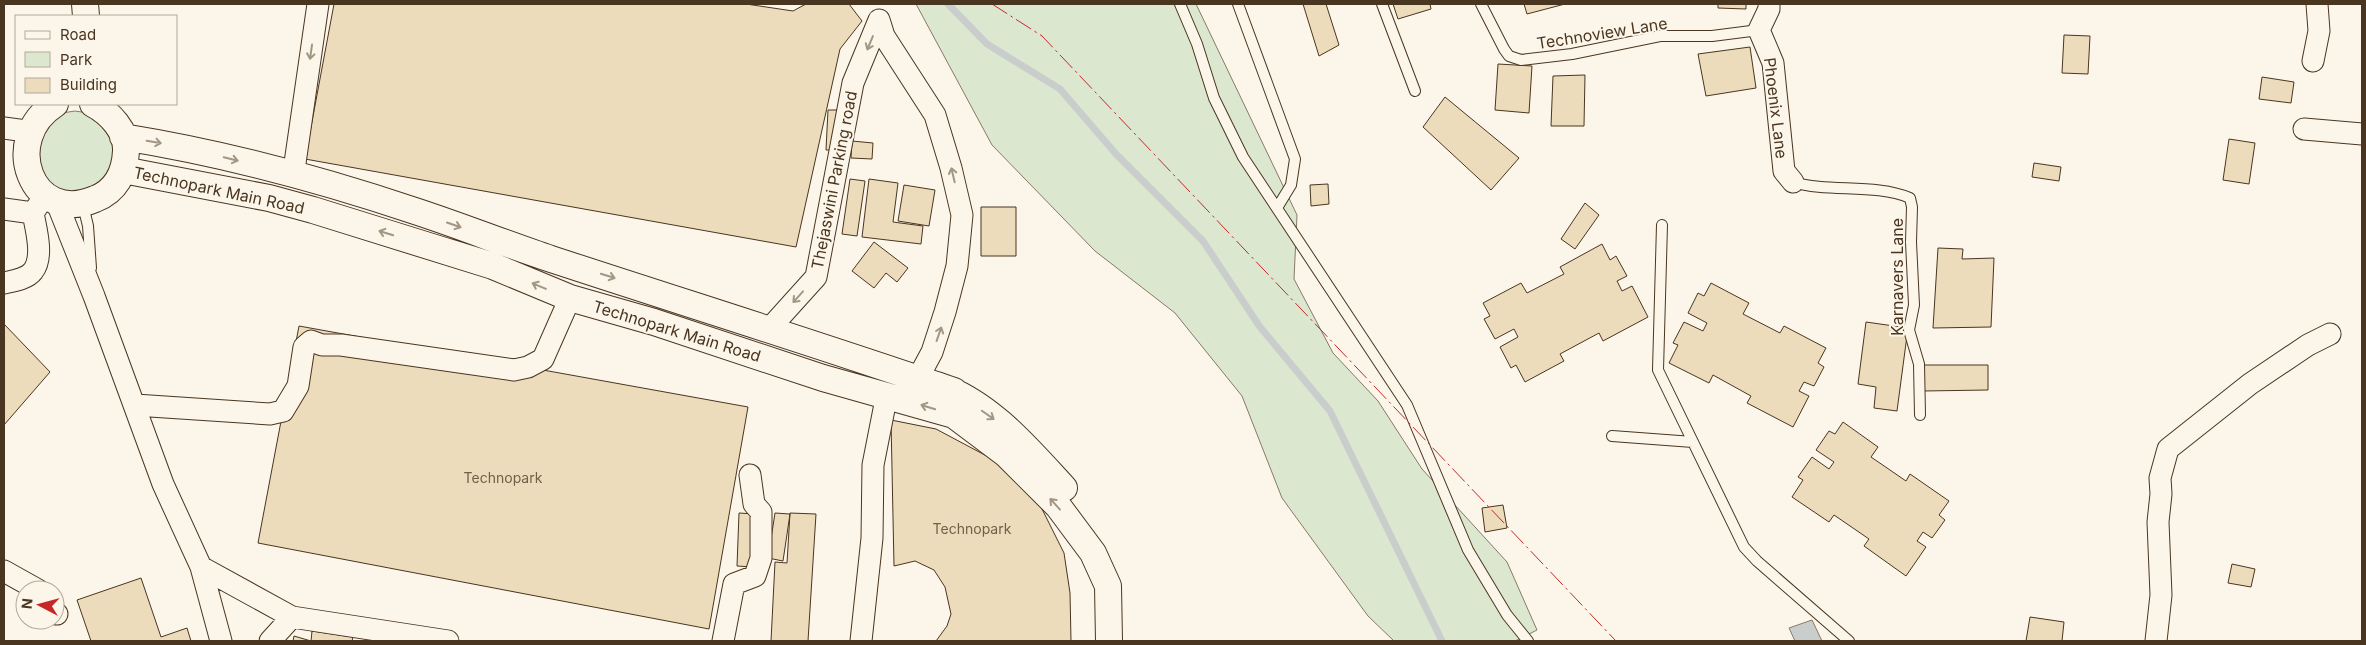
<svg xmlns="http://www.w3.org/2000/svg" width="2366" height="645" font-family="Inter,sans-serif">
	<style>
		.green { fill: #dce7d0; stroke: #887966 }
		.water { fill: #c9cecd; stroke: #887966 }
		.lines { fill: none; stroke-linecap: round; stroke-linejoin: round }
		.stream { stroke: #c9cecd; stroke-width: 7 }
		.building { fill: #ecdcbc; stroke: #4a3520 }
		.service-casing { stroke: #4a3520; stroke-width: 12 }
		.minor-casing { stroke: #4a3520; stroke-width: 23 }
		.tertiary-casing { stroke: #4a3520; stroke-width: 28 }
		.service { stroke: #fbf6e9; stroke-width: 10 }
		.minor { stroke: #fbf6e9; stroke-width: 21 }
		.tertiary { stroke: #fbf6e9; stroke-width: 26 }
		.power { stroke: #c62828; stroke-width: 1; stroke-dasharray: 18 4 2.5 4; stroke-linecap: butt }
		.oneway { stroke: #a29684 }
		.labels { text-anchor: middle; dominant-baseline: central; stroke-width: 4; stroke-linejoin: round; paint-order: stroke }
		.number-label { font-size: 14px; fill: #725f47 }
		.street-label { font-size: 16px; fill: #4a3520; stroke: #fbf6e9 }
	</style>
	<rect width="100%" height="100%" fill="#fbf6e9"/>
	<path class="green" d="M916,4H1196L1297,215L1294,279L1333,353L1378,401L1422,469L1507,562L1537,630L1515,641H1394L1368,616L1282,498L1242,396L1175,313L1095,251L992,145Z
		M75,111L88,113L115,140V167L97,189L69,194L45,182L35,142L62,113Z"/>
	<path class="water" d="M1812,620L1822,641H1795L1789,628Z"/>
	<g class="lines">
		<path class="stream" d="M948,4L987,44L1060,89L1116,154L1203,241L1260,327L1330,411L1442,641"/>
	</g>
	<path class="building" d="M334,4H746L793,11L806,4H849L862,21L840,49L796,247L305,159Z
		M1303,4H1326L1339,45L1319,56Z
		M1393,4H1430L1431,9L1398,19Z
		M1524,4H1565L1527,14Z
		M1718,4H1746V9L1718,8Z
		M2064,35L2090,36L2088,74L2062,73Z
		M1750,47L1756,88L1706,96L1698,54Z
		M1498,64L1532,66L1529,113L1495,110Z
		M1585,75L1584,126H1551L1553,76Z
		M2262,77L2294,82L2291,103L2259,99Z
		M1445,97L1519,158L1491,190L1423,127Z
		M828,110H841L838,150H826Z
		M2229,139L2255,143L2249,184L2223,180Z
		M852,141L873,143L872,159L851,158Z
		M2034,163L2061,167L2059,181L2032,177Z
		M850,179L865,181L857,236L842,234Z
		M869,179L898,183L893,222L923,226L921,244L862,237Z
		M1328,184L1329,204L1311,206L1310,185Z
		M904,185L935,190L929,226L898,221Z
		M1585,203L1599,215L1575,249L1561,239Z
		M981,207H1016V256H981Z
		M874,242L908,268L897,282L886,273L874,288L852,271Z
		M1602,244L1610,260L1616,256L1627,276L1617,281L1622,291L1632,286L1648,317L1603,341L1599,333L1560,354L1564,361L1525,382L1516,365L1511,368L1500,347L1518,337L1514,329L1495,339L1484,319L1490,316L1483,303L1521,283L1527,293L1564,274L1560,267Z
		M1938,248L1963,249L1962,259L1994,258L1991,327L1933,328Z
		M1711,283L1749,303L1743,314L1780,333L1784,326L1826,348L1818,363L1824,367L1814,386L1804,382L1799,391L1809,396L1793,427L1747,403L1751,396L1713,375L1709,383L1669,363L1678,345L1673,343L1684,322L1703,331L1707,323L1688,313L1698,293L1704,296Z
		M1866,322L1908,328L1897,411L1874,408L1876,387L1858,384Z
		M4,324L50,372L4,425Z
		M299,326L748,407L709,629L258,543Z
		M1923,365H1988V390L1923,391Z
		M891,420L936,429L998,462L1039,503L1064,553L1070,593L1071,641H936L947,626L951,614L945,587L934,570L915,561L894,566Z
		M1843,422L1878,447L1871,457L1906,481L1910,474L1949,501L1939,515L1945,520L1932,538L1923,532L1917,541L1926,547L1906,576L1864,546L1869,539L1834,515L1829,522L1792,497L1803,480L1798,477L1812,457L1829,469L1834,462L1816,450L1829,431L1835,434Z
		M1503,505L1507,528L1485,532L1482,508Z
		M739,513L755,514L753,567L737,566Z
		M775,513L790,514L783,561L768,558Z
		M790,513L816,514L808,641H771L775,562L787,563Z
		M2232,564L2255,569L2251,587L2228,583Z
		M141,578L161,637L187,628L191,641H91L77,600Z
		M2030,617L2064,622L2062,641H2026Z
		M312,631L353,637L352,641H293L294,636L311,641Z"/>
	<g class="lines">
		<defs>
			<path id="service" d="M1180,4L1197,44L1214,98L1243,157L1407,405L1468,550L1507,615L1528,641
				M1238,4L1295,159L1291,185L1277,208
				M1382,4L1415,91
				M1481,4L1504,49L1509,56L1521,60L1572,54L1660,36H1712L1759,30
				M1793,182C1828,193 1875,183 1910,198L1912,207L1911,242L1914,305L1909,330L1919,364L1920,415
				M83,205L88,226L91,268
				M1662,225L1658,370L1744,547L1757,561L1849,641
				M1612,436L1693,442"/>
			<path id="minor" d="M1769,4V9L1759,30L1773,63L1784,171L1793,182
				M2313,61L2319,31L2317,4
				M4,128L26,131
				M2304,129L2362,134
				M275,169L294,170L318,4
				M57,203L94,296L163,484L201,567L221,641
				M4,209L33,213
				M4,283C13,281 27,279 33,271C44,257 36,229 33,213L44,197
				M770,328L816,277L853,83L879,20L884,36L935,115L951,168L962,215L957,266L945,312L932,352L918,378
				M135,405L270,414L283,411L298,386L304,347L311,341L322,345H341L514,370L528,367L543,359L570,298
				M201,567L292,617L448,641
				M4,571L38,590
				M55,612L57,614
				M270,641L292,617
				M723,641L734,584L755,576L761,558V512L754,504L750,475
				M861,641L872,538L873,465L887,394
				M2156,641L2161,595L2158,522L2161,494L2160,478L2168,449L2250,384L2308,345L2330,334"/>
			<path id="tertiary" d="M85,4L86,16
				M55,104C0,139 31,226 95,199C116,191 125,173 126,151C127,131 110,113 93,104
				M123,137C222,153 320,179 415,211C461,226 506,244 551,259C685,303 820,345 954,391
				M123,170L269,198L313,210L493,266L570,298L654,322L823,378L954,415L1006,454L1058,506L1093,553L1108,586L1109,641
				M937,385C989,402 1028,449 1064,488"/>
		</defs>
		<use href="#service" class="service-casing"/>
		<use href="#minor" class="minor-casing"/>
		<use href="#tertiary" class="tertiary-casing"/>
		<use href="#service" class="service"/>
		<use href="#minor" class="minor"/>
		<use href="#tertiary" class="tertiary"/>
		<path class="power" d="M992,4L1042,36L1616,641"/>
	</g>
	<defs><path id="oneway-shaft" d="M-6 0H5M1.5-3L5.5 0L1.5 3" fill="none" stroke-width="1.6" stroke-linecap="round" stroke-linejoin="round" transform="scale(1.25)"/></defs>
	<g class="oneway">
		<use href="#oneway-shaft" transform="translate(870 43) rotate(113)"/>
		<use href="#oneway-shaft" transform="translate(311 52) rotate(98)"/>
		<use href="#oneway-shaft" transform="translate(154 142) rotate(10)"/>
		<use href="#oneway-shaft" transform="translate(231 159) rotate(14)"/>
		<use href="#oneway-shaft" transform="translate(953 175) rotate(-103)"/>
		<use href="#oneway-shaft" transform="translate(454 225) rotate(19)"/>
		<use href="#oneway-shaft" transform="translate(386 233) rotate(-163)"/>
		<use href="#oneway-shaft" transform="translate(608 276) rotate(17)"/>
		<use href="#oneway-shaft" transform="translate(539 286) rotate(-157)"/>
		<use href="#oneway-shaft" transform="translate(798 297) rotate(132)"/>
		<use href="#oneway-shaft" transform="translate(939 334) rotate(-71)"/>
		<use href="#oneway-shaft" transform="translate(928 407) rotate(-163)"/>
		<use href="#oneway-shaft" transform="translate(988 415) rotate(35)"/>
		<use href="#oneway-shaft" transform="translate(1055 504) rotate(-132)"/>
	</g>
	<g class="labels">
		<g class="number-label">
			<text x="503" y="477">Technopark</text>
			<text x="972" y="528">Technopark</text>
		</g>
		<g class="street-label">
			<text transform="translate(1602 33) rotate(-9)">Technoview Lane</text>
			<text transform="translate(1776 108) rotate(83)">Phoenix Lane</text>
			<text transform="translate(834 180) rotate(-79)">Thejaswini Parking road</text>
			<text transform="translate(219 190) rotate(12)">Technopark Main Road</text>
			<text transform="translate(1897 277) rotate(-90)">Karnavers Lane</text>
			<text transform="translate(677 331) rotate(17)">Technopark Main Road</text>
		</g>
	</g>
	<rect width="2366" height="645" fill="none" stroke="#4a3520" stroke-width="10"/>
	<rect x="15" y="15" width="162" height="90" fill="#fbf6e9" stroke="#b4a999"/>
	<rect x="25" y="31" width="25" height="8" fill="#fbf6e9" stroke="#b4a999"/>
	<text x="60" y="40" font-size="15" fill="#4a3520">Road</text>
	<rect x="25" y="52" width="25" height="15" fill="#dce7d0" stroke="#b4a999"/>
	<text x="60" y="65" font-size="15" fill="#4a3520">Park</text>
	<rect x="25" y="78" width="25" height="15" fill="#ecdcbc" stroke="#b4a999"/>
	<text x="60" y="90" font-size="15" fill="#4a3520">Building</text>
	<g transform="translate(40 605) rotate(276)"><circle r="24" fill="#fbf6e9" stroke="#b4a999"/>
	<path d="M0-4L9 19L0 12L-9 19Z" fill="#c62828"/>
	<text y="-8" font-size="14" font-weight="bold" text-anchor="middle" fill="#4a3520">N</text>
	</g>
</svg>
